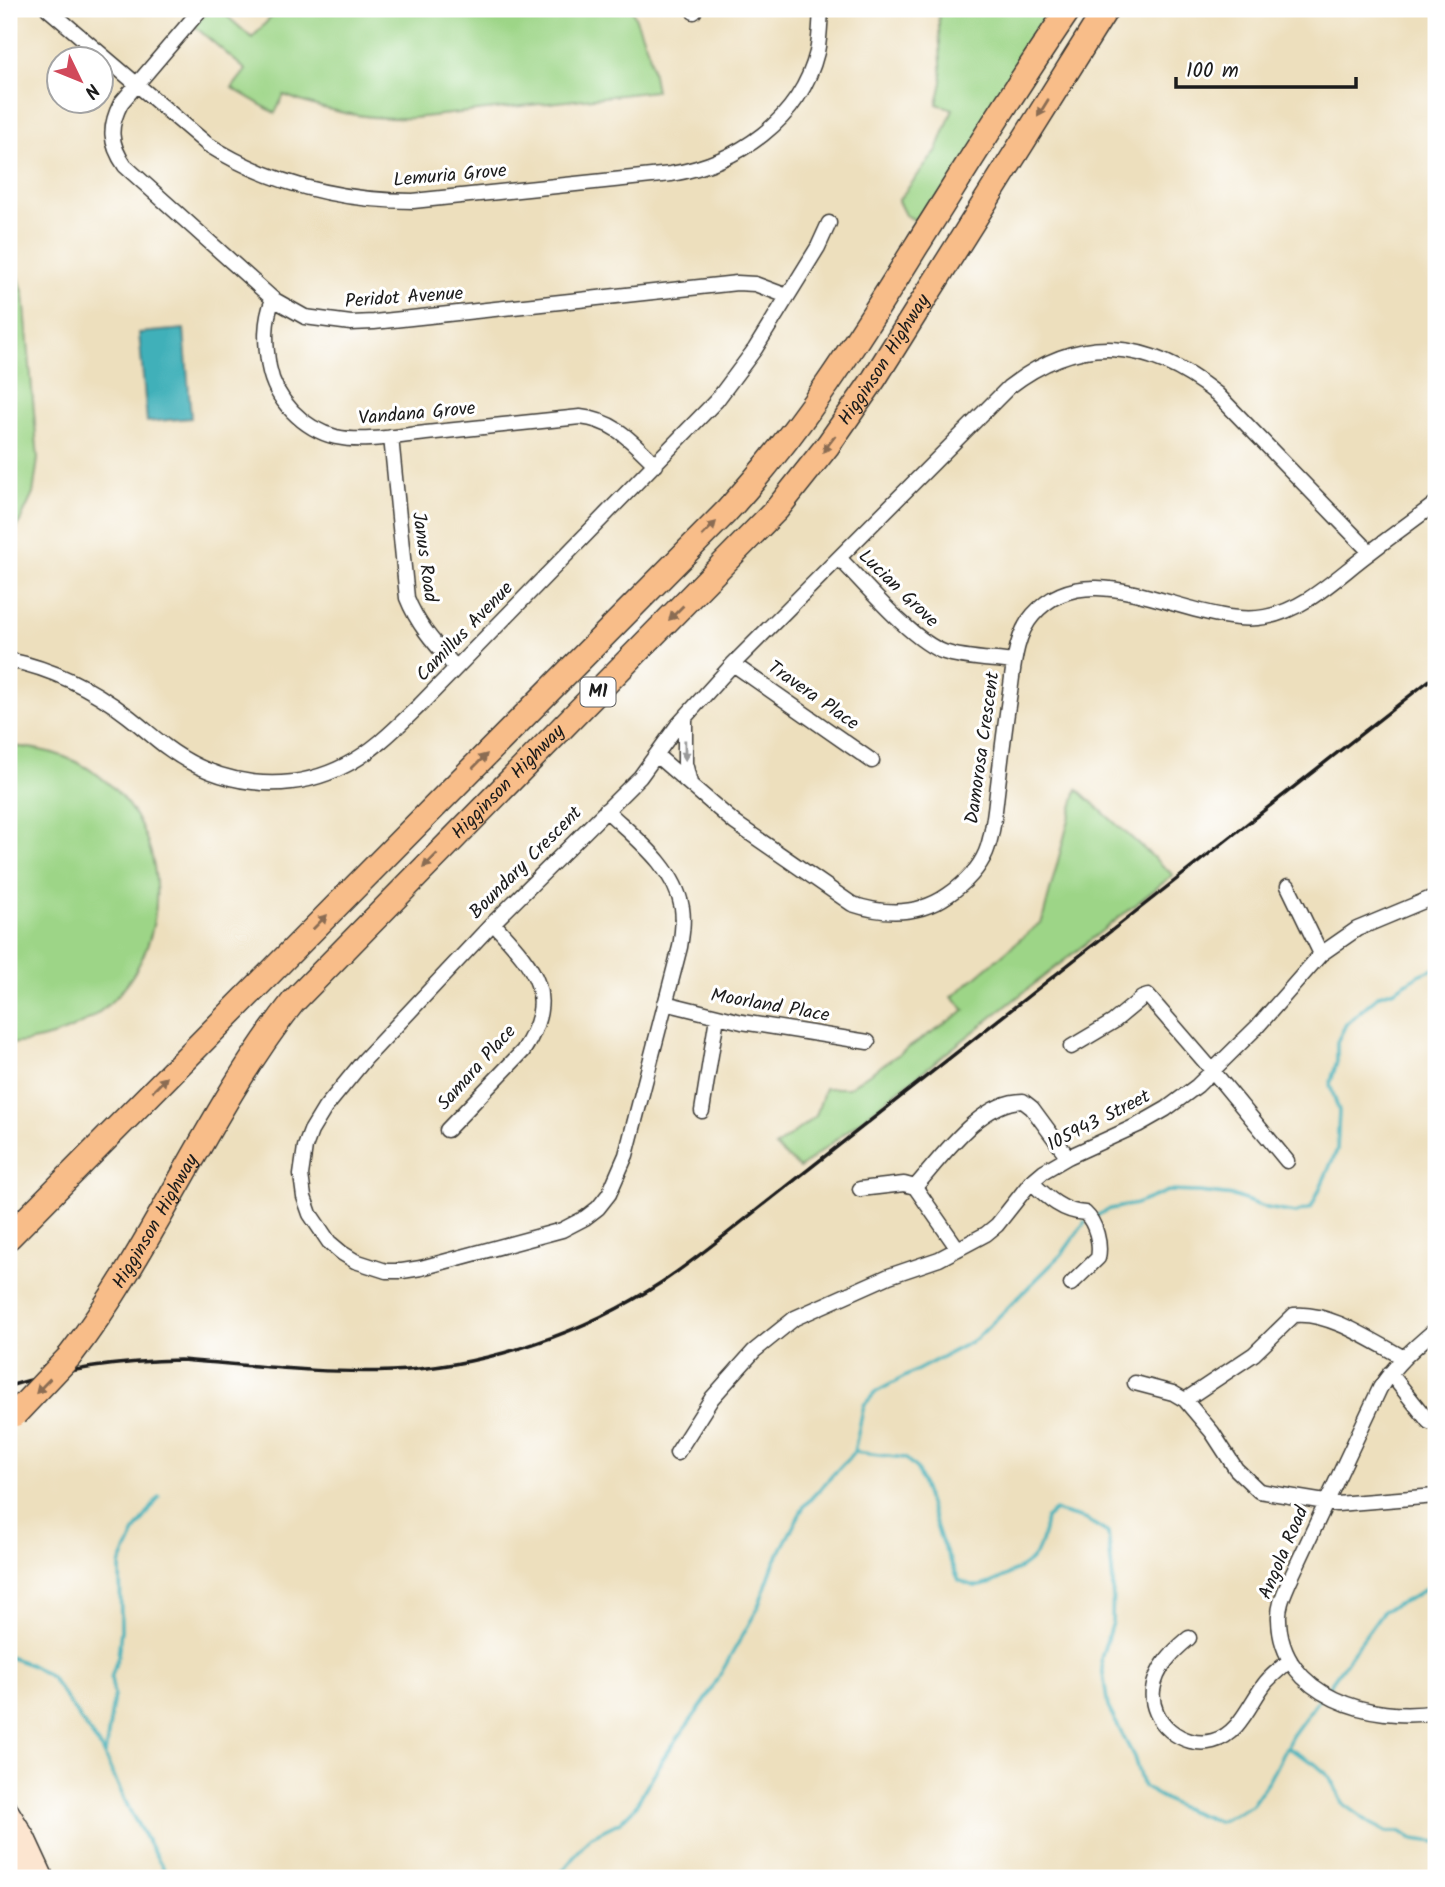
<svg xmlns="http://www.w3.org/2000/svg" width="1445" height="1887" font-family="Kalam,sans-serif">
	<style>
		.green { fill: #9dd587; stroke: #5c7852; stroke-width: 2 }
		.water { fill: #40b0b9; stroke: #2e666a; stroke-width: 2 }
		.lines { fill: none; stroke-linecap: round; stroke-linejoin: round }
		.stream { stroke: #40b0b9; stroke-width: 3.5 }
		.street-casing { stroke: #3b3934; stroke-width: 17 }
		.secondary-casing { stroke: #3b3934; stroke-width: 22 }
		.highway-casing { stroke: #3b3934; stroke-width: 27 }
		.street { stroke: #fff; stroke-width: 14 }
		.secondary { stroke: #fce5d0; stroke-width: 19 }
		.highway { stroke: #f8bd89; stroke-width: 24 }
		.rail { stroke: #1c1c1c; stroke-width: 3.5 }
		.highway-bridge-casing { stroke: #3b3934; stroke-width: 27; stroke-linecap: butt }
		.highway-bridge { stroke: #f8bd89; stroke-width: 24 }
		.oneway { fill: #8a6c52 }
		.oneway2 { fill: #999 }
		.labels { text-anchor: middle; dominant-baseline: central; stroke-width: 6; stroke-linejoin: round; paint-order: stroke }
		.shield { fill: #fff; stroke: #606060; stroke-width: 2 }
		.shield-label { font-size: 18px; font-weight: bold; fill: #1c1c1c }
		.street-label { font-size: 19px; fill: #1c1c1c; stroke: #fff }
	</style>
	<rect width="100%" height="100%" fill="#fff"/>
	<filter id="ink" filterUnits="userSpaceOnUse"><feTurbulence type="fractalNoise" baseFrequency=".0143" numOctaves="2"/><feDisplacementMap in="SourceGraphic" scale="14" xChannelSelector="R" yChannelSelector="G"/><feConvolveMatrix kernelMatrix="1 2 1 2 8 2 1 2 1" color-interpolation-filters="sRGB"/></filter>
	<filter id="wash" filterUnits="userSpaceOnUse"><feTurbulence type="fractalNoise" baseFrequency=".00686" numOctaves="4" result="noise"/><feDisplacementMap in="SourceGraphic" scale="28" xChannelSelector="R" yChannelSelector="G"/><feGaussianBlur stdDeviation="1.57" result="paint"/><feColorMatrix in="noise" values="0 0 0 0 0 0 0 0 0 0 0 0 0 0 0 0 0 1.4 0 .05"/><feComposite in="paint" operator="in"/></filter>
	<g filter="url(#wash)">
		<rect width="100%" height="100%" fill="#eddfbd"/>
		<path class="green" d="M210,9H219L252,38L270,18L283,9H632L649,53L656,91L414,118C369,120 326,112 284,95L275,113L232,88L246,70L194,26Z
			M938,9H1068L927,226L905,215L898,201L937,150L953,109L937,104L942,82Z
			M9,246L24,295L38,459L33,494L15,532L9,539Z
			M9,746C205,755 206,1030 9,1044Z
			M1077,789L1173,875L800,1168L775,1147L816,1116L825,1088H848L965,1010L952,997L1042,921Z"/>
		<path class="water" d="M184,329L191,418L147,422L139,333Z"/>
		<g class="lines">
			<path class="stream" d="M1094,1217L1110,1209L1136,1204L1168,1191L1199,1192L1234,1196L1267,1208L1295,1213L1311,1208L1337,1150L1339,1111L1330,1085L1337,1061V1042L1346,1024L1379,995L1395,990L1419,975L1436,968
				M854,1452L905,1458L917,1469L941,1540L959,1580C964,1582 969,1585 975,1586C988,1588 1025,1567 1034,1556C1042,1545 1044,1531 1046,1518L1055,1511L1087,1520L1108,1533L1113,1581L1112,1622L1101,1659L1108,1707L1134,1757L1143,1787L1179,1807L1219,1822L1251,1806L1269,1780L1292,1736L1321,1696
				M9,1657L31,1665L51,1677L100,1747L131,1813L169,1878
				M1326,1690L1383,1611L1413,1597L1436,1581
				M1286,1747L1314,1763L1330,1777L1342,1803L1371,1824L1387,1832H1401L1413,1839L1436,1842
				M105,1755L114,1695L111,1678L118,1656L121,1630L120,1565L136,1530L159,1497
				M557,1878L590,1837L620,1822L634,1808L664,1757L705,1701L757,1610L774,1563L804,1506L854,1452L864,1405L876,1392L976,1339L1062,1254L1085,1222"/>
		</g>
	</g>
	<g filter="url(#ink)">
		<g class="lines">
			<defs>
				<path id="street" d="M48,9L207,144C270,184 338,201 413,201L671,174C737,163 800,121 817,52C820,38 820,23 821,9
					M201,9L121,103C109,126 109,143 125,166L273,299L305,317L351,323L374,322L737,283L755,284L787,296
					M693,9L694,12
					M273,299C264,322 265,343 269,367C275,400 303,429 336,437C364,443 397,436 426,433C477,428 529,422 580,417C616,421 631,441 656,465
					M391,437L407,598C418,626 437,646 456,668
					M839,558C864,583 912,641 944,652C965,659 991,659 1014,662
					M9,660C53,669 93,689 128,716C141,726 153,737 165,746C218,786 286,796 346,765C374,751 397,727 420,705L717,400L755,349L818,247L829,223
					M733,664L872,761
					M685,717V763L690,783
					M656,755L735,823L852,904C885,915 918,916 948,895C964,884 978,871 986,852C994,832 995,807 998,785C1002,751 1006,718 1011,685C1014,661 1017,633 1033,615C1091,547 1194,630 1265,617C1305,610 1337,577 1368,554C1391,536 1414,520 1436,503
					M606,810C634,837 675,867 682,908C684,921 682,934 680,947L626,1155L609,1194L598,1208L585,1218L562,1230L421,1268L402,1271H386L355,1261L342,1253L329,1242L310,1214L304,1197L301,1175L305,1147L311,1131L325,1108L365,1059L493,923L640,777L677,726L733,664L1009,387C1081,332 1148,339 1217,394L1370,552
					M1288,886L1321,954
					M665,1003L742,1022L868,1042
					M1071,1047L1113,1022L1142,998L1148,996L1212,1070L1287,1161
					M702,1111L717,1017
					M447,1130L523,1051C561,993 532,966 493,923
					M1031,1182C1047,1197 1062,1212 1085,1213C1096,1223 1101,1244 1098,1258L1071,1284
					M860,1189L904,1184L915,1187
					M958,1249L915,1187C941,1158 980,1101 1023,1101L1032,1108L1068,1157
					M1436,1329C1415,1347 1395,1364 1380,1388L1289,1582C1284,1594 1278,1606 1279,1619C1280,1697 1373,1723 1436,1712
					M1390,1373L1429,1422
					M1135,1383L1173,1393L1185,1400L1212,1432L1236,1469L1259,1491L1337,1504L1436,1496
					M1185,1400L1254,1354L1294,1315C1329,1311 1374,1342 1404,1358
					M677,1453L712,1398L754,1351L795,1318L889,1276L939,1259L986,1234L997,1225L1031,1182L1044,1171L1068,1157L1138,1125L1166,1109L1197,1086L1257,1027L1321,954L1357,929L1436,896
					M1189,1638C1172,1652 1156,1668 1153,1690C1149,1722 1183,1749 1213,1741C1240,1734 1250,1702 1266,1682C1273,1674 1282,1667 1290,1660"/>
				<path id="secondary" d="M9,1811L25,1837L44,1878
					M9,1842L28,1878"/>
				<g id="highway">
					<path d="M9,1237L726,512C803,428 857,342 917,245C967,166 1016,86 1069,9"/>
					<path id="s1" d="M69,1357C155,1246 206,1113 293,1002L777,509L828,445L874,379L1106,9"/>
				</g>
			</defs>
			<use href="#street" class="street-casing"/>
			<use href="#secondary" class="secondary-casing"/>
			<use href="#highway" class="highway-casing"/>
			<use href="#street" class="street"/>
			<use href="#secondary" class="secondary"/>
			<use href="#highway" class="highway"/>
			<path class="rail" d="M9,1386C65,1369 121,1361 180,1360C250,1365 322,1374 392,1371C487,1366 583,1334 662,1282C689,1264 714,1244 739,1224L1436,675"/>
			<defs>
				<path id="highway-bridge" d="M15,1414L69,1357"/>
			</defs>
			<use href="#highway-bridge" class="highway-bridge-casing"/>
			<use href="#highway-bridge" class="highway-bridge"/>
		</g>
		<defs><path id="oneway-solid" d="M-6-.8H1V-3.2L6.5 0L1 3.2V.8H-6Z" transform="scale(1.75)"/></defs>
		<g class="oneway">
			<use href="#oneway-solid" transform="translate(1043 108) rotate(122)"/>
			<use href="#oneway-solid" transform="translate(829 444) rotate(127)"/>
			<use href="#oneway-solid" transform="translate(709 529) rotate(-45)"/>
			<use href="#oneway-solid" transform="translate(676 613) rotate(135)"/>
			<use href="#oneway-solid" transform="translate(480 761) rotate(-45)"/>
			<use href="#oneway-solid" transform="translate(430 861) rotate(135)"/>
			<use href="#oneway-solid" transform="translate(320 922) rotate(-45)"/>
			<use href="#oneway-solid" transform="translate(160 1084) rotate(-45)"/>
			<use href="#oneway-solid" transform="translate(43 1386) rotate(134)"/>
		</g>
		<use class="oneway2" href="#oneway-solid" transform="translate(685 750) rotate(89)"/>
	</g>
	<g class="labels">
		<rect class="shield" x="580.5" y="677.5" width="35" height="29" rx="5"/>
		<g class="shield-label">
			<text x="598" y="692">M1</text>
		</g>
		<g class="street-label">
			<text transform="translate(450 176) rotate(-5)">Lemuria Grove</text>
			<text transform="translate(404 298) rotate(-4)">Peridot Avenue</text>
			<text stroke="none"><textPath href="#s1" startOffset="1295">Higginson Highway</textPath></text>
			<text transform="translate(417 414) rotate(-5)">Vandana Grove</text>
			<text transform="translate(424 557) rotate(82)">Janus Road</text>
			<text transform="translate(898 589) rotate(44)">Lucian Grove</text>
			<text transform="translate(465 632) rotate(-46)">Camillus Avenue</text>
			<text transform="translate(813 696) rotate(35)">Travera Place</text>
			<text transform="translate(983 748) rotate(-82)">Damorosa Crescent</text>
			<text stroke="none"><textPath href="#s1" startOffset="728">Higginson Highway</textPath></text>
			<text transform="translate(526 863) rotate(-45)">Boundary Crescent</text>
			<text transform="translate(770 1006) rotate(10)">Moorland Place</text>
			<text transform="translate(477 1068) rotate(-48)">Samara Place</text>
			<text transform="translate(1099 1121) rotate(-27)">105943 Street</text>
			<text stroke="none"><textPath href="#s1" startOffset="161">Higginson Highway</textPath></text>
			<text transform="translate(1284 1553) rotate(-67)">Angola Road</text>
		</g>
	</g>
	<rect width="1445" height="1887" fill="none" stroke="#fff" stroke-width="35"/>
	<g transform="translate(80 80) rotate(133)"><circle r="33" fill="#ffffff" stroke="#a4a4a4" stroke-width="2"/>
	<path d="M0-5L12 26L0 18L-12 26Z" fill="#d1495b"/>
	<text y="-10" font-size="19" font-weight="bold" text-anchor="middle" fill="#1c1c1c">N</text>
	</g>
	<path d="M1176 77v10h180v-10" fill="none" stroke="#1c1c1c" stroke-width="3.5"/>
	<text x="1186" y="77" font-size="21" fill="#1c1c1c" stroke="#ffffff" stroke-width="5" paint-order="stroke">100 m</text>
</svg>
